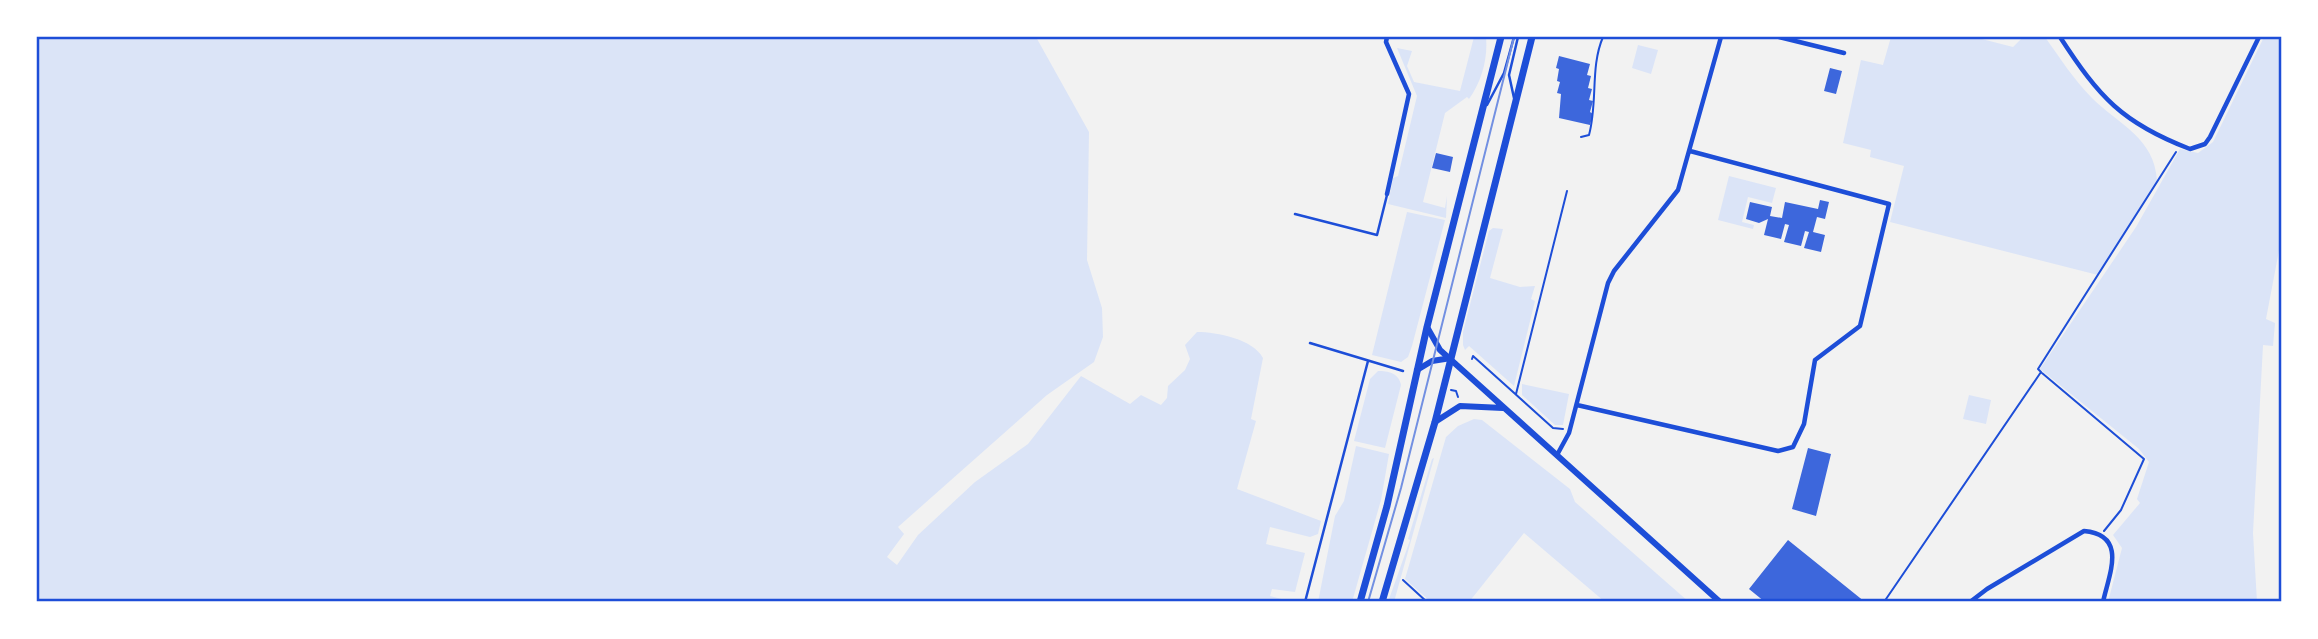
<svg xmlns="http://www.w3.org/2000/svg" width="2318" height="639" font-family="'Nunito Sans',sans-serif">
	<style>
		.green { fill: #dbe4f7 }
		.building { fill: #3d67dc }
		.lines { fill: none; stroke-linecap: round; stroke-linejoin: round }
		.path { stroke: #1d4ed8; stroke-width: 2 }
		.service { stroke: #1d4ed8; stroke-width: 2.5 }
		.minor { stroke: #1d4ed8; stroke-width: 4.5 }
		.tertiary { stroke: #1d4ed8; stroke-width: 6 }
		.secondary { stroke: #1d4ed8; stroke-width: 7 }
		.tram { stroke: #7290e2; stroke-width: 2 }
		.neatline { fill: none; stroke: #1d4ed8; stroke-width: 2.5 }
	</style>
	<rect width="100%" height="100%" fill="#f2f2f2"/>
	<path class="green" d="M37,37H1036L1089,132L1087,260L1102,308L1103,337L1094,362L1047,395L898,527L904,534L887,557L897,565L918,535L975,482L1028,444L1081,376L1130,404L1141,395L1161,405L1167,398L1168,386L1185,370L1190,359L1185,345L1197,332C1217,332 1253,339 1263,358L1251,419L1256,421L1237,489L1321,521L1318,534L1310,537L1270,527L1266,544L1305,553L1295,592L1272,589L1270,596L1293,602H37Z
		M1474,37H1486C1488,58 1482,81 1469,99L1467,97L1445,113L1423,202L1445,208L1447,196L1446,218L1388,204L1393,178L1398,176L1417,96L1397,48L1412,51L1407,66L1414,82L1460,91Z
		M1891,37H1974L2013,47L2023,37H2045C2060,58 2074,80 2092,98C2119,125 2155,138 2157,181L2098,275L1890,222L1904,166L1870,157L1871,150L1843,143L1861,60L1883,65Z
		M2264,37H2281V240L2266,319L2275,323L2273,346L2263,345L2253,533L2257,602H2108L2122,548L2113,535L2140,503L2137,499L2149,462L2139,449L2040,369L2136,227L2180,149L2198,153L2213,142Z
		M1638,45L1658,50L1651,74L1632,68Z
		M1729,176L1776,188L1772,203L1748,197L1742,222L1754,225L1753,229L1718,220Z
		M1407,212L1445,220L1412,346L1408,357L1401,362L1372,355Z
		M1493,228L1503,229L1490,278L1520,287L1535,286L1531,299L1535,301L1514,386L1469,346L1465,350L1463,345V332L1489,231Z
		M1378,371C1388,371 1399,373 1401,385L1385,448L1354,441L1370,379Z
		M1522,384L1569,394L1563,425H1555L1522,395Z
		M1969,395L1991,400L1986,424L1963,419Z
		M1474,419L1482,420L1570,489L1575,502L1689,602H1605L1524,533L1469,602H1431L1405,579L1446,437L1458,426Z
		M1356,446L1389,454L1381,500L1352,602H1318L1335,516L1344,501Z
		M1434,458L1394,602H1388L1410,540L1408,539L1432,459Z"/>
	<path class="building" d="M1559,56L1590,64L1587,75L1591,76L1588,88L1592,89L1589,100L1593,101L1590,112L1593,114L1590,125L1559,118L1561,94L1557,93L1560,82L1557,81L1559,69L1556,68Z
		M1830,68L1842,71L1836,94L1824,91Z
		M1436,153L1453,157L1450,172L1432,168Z
		M1820,200L1829,202L1825,219L1817,217L1813,232L1825,235L1821,252L1804,248L1809,232L1805,231L1801,246L1784,242L1789,225L1785,224L1781,239L1764,235L1768,219L1759,223L1746,219L1750,202L1772,207L1770,216L1782,218L1785,202L1818,209Z
		M1808,448L1831,454L1816,516L1792,509Z
		M1788,540L1865,602H1765L1749,589Z"/>
	<g class="lines">
		<path class="path" d="M1581,137L1589,135C1598,102 1590,67 1603,37
			M1472,359L1473,356L1553,428L1563,429
			M2042,373L2144,459L2121,510L2104,531
			M1451,390L1456,391L1458,397
			M1516,394L1567,191
			M1403,580L1427,602
			M1884,602L2041,372L2038,369L2176,152"/>
		<path class="service" d="M1514,98L1509,75L1518,37
			M1487,105L1504,73L1514,37
			M1295,214L1377,235L1387,195
			M1310,343L1403,371
			M1305,602L1368,361"/>
		<path class="minor" d="M1387,37L1386,42L1409,94L1387,194
			M1779,37L1844,53
			M2060,37C2099,97 2122,123 2190,149L2205,144L2210,137L2259,37
			M1577,405L1778,451L1793,447L1804,424L1815,360L1860,326L1889,204L1690,151
			M1557,455L1569,433L1608,283L1614,271L1678,190L1721,37
			M1970,602L1987,589L2084,531C2128,535 2109,574 2103,602"/>
		<path class="tertiary" d="M1427,327L1440,350L1720,602
			M1417,370L1432,361L1451,358
			M1435,422L1460,406L1503,408"/>
		<path class="secondary" d="M1360,602L1387,506L1427,327L1501,37
			M1382,602L1435,422L1532,37"/>
		<path class="tram" d="M1368,602L1401,488L1514,37"/>
	</g>
	<rect width="2318" height="639" fill="none" stroke="#ffffff" stroke-width="77"/>
	<rect x="38" y="38" width="2242" height="562" class="neatline"/>
</svg>
